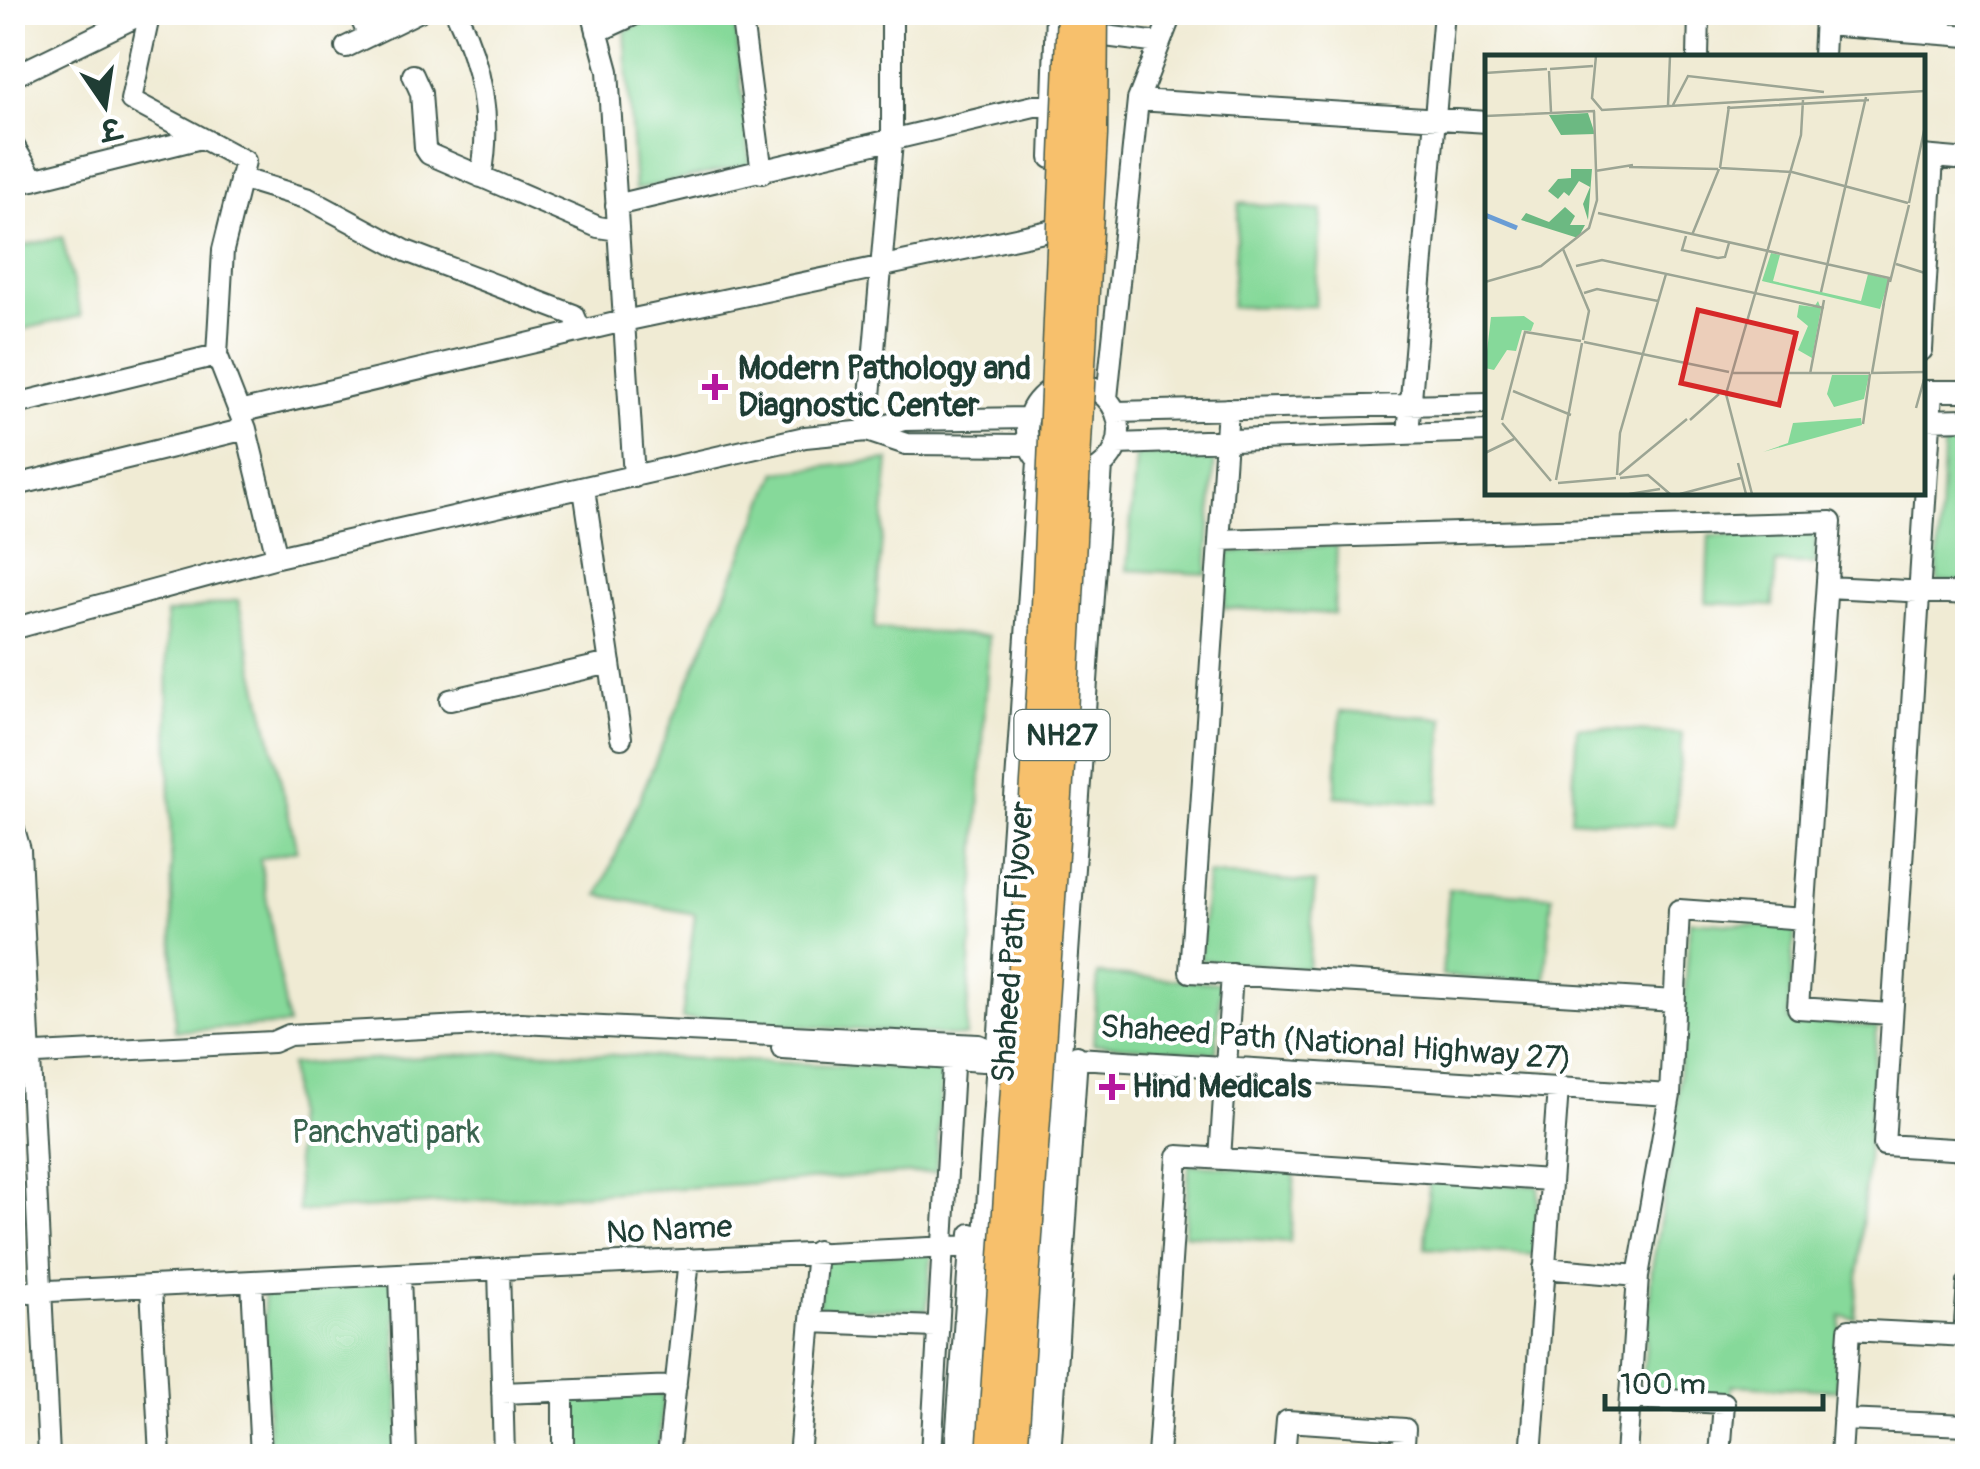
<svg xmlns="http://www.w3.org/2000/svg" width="1980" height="1469" font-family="Pangolin,'Playpen Sans Deva',sans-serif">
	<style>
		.green { fill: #86d99a; stroke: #528b67; stroke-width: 2.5 }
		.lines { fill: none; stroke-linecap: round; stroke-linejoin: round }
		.minor-casing { stroke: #3e574c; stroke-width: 24 }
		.minor { stroke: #fff; stroke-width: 20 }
		.highway-bridge-casing { stroke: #3e574c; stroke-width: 31; stroke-linecap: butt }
		.highway-bridge { stroke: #f7c06c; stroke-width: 28 }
		.poi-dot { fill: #b5179e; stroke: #fff; stroke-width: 4 }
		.labels { text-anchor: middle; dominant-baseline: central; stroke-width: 8; stroke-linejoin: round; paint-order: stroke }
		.shield { fill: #fff; stroke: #627771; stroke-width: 2.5 }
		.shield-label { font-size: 30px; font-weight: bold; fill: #1f3d34 }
		.poi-label { font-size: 32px; font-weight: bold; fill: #1f3d34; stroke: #fff; text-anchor: start }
		.street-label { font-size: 32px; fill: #1f3d34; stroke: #fff }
		.park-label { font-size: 32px; fill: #39644e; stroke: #fff }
		.inset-river { fill: none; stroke: #6a9dd5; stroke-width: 5 }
		.inset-road { fill: none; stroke: #9ca594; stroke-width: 2.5 }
		.view { fill: #d62828; fill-opacity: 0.15; stroke: #d62828; stroke-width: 5 }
		.inset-edge { fill: none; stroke: #1f3d34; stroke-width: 5 }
	</style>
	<rect width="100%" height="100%" fill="#fff"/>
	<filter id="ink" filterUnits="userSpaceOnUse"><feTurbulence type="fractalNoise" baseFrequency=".01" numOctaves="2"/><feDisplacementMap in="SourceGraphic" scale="20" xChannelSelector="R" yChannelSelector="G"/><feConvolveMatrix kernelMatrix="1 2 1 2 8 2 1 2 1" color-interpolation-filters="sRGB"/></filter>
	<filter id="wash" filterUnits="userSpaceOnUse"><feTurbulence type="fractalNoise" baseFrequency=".0048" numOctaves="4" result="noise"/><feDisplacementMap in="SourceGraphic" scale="40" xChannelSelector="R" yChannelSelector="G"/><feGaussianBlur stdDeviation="2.25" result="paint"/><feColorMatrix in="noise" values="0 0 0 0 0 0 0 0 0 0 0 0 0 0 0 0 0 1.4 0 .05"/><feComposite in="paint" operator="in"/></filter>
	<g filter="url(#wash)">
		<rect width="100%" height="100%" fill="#f0ebd4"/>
		<path class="green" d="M664,13H734L750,164L635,190L625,31Z
			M1835,13H1936L1935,24L1834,18Z
			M1239,203L1322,211L1315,306L1231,307Z
			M62,237L81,316L20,330L13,298V248Z
			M1967,430V582H1937L1944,431Z
			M1215,453L1207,574L1127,570L1136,455Z
			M889,460L874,629L989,636L966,1037L682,1019L695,914L599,895L777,472Z
			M1816,534L1815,564L1776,563L1773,606L1706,603L1709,536Z
			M1337,545L1334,614L1224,608L1229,552Z
			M238,600L297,850L260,859L288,1025L175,1031L166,614Z
			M1341,711L1444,718L1438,803L1335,796Z
			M1577,727L1682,734L1675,826L1571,819Z
			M1207,874L1315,883L1308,969L1200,960Z
			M1449,889L1552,896L1545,984L1442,976Z
			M1690,921L1795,928L1788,1020L1877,1027L1855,1318L1841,1316L1837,1390L1732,1385L1729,1398L1642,1392L1652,1268L1675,1132Z
			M1098,974L1221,983L1216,1053L1093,1044Z
			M525,1051L942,1070L936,1172L299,1212L290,1065Z
			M1189,1164L1295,1172L1290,1242L1184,1234Z
			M1429,1179L1539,1186L1535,1255L1425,1248Z
			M932,1252L927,1310L818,1308L824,1259Z
			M394,1280L401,1451L269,1456L263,1286Z
			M664,1394L658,1456H572L571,1396Z"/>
	</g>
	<g filter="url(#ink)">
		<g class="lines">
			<defs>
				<path id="minor" d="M150,12L131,100L245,161L223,250L217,355L246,429L277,557
					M358,12L369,36
					M456,12C482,66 492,119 481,177
					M592,12L608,71L634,477
					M741,12L762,173
					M1825,25L1968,36
					M597,32L640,12
					M1082,33L1159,43
					M1941,34L1943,12
					M346,47L418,12
					M1698,58L1699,12
					M1823,58L1825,15
					M413,75L421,93L425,148L429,154L598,227L618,230
					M12,77L146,12
					M1138,100L1488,122
					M12,143L34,180
					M1922,156L1968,160
					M1051,158L1056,12
					M240,178L309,199L406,251L574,315L581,331
					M12,185L201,138
					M616,205L1034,106H1053
					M1922,350L1933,157
					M1027 430a46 46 0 1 1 92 0a46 46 0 1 1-92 0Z
					M1922,391H1968
					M1932,392L1884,1145L1968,1150
					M1107,398L1138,100L1172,12
					M12,405L217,355
					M1228,409L1190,972L1675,1001
					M239,412L624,321L1049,231
					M1116,412L1488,403
					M1922,420L1968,419
					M867,431L892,142V12
					M867,431L906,444L1029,445
					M1408,434L1444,12
					M1117,444L1488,431
					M12,486L246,429
					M584,489L621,738
					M1219,540L1831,522L1798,1008L1891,1014
					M1827,587L1968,594
					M12,629L277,557L805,437L867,431L904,420L1028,418
					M450,700L610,663
					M12,822L20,850L49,1456
					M782,1048L983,1061L998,1053
					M18,1055L273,1042L289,1035L520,1023L979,1045L998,1053L1670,1095
					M1220,1159L1232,974
					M1544,1268L1638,1276
					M499,1269L504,1456
					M400,1274L406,1456
					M252,1282L261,1456
					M151,1287L160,1456
					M29,1292L970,1246
					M811,1322L935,1327
					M1964,1336L1968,1283
					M502,1393L676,1386
					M1630,1398L1724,1403L1720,1456
					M1843,1420L1968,1425
					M563,1456V1391
					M668,1456L689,1259
					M799,1456L817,1251
					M931,1456L954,1049
					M955,1456L971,1234
					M970,1456L1038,461
					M1033,1456L1102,466
					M1050,1456L1077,1056
					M1158,1456L1178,1156L1550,1180
					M1284,1456L1287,1421L1405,1429L1403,1456
					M1531,1456L1558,1088
					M1626,1456L1638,1276L1670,1095L1679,910L1804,919
					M1841,1456L1849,1330L1968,1336"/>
			</defs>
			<use href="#minor" class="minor-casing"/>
			<use href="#minor" class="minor"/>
			<defs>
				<path id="highway-bridge" d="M991,1456L1045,629L1071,12
					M1013,1456L1061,752L1093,135L1094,12"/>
			</defs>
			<use href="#highway-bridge" class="highway-bridge-casing"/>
			<use href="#highway-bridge" class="highway-bridge"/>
		</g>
	</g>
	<g class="poi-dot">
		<path d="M710 372h10v10h10v10h-10v10h-10v-10h-10v-10h10z"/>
		<path d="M1107 1072h10v10h10v10h-10v10h-10v-10h-10v-10h10z"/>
	</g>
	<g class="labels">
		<rect class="shield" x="1014.5" y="710" width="95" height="50" rx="8"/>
		<g class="shield-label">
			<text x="1062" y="735">NH27</text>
		</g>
		<g class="poi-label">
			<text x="738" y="369">Modern Pathology and<tspan x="738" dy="37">Diagnostic Center</tspan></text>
			<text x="1132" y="1087">Hind Medicals</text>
		</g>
		<g class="street-label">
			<text transform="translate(1013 942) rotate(-86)">Shaheed Path Flyover</text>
			<text transform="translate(1336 1043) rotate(4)">Shaheed Path (National Highway 27)</text>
			<text transform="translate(669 1230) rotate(-3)">No Name</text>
		</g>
		<g class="park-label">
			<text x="386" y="1133">Panchvati park</text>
		</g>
	</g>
	<g transform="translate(1485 55)">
		<rect width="440" height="440" fill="#f0ebd4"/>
		<path d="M286,198L295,200L288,226L376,246L383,219L404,224L395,254L277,226ZM333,246L336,254L327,303L313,295L323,271L312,262L314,250L329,252ZM39,261L49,268L46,276L37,275L31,296L22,295L9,315L0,313L6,262ZM347,320H384L379,344L349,352L342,339ZM376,363L377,370L278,397L303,388L308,368Z" fill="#86d99a"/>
		<path d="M103,58L110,79L76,80L64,60ZM86,114H107L103,165L98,149L105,132L94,126L84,141L79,137L73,144L63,136L73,124L86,123ZM80,152L90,161L85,170H100L93,183L36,165L41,158L64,167Z" fill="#6cb982"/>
		<path class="inset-river" d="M0,160L32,173"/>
		<path class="inset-road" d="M111,1L107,43L117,55L440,36M65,14L108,11M64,16L66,57M0,18L62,14M183,50L185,1M188,50L203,21L339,37M242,53L384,45M0,61L110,56M144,112L233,114M235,113L307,117L423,148M235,113L244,51M110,116L148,110M424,148L440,71M113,158L404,223L398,252M207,180L234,114M201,181L197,195L233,203L240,202L244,188M78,194L104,256L98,285M411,209L440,218M91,211L117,205L339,253M0,227L56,211L104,173L112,145L109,56M405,227L424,150M336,237L381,42M99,238L112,234L173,246M399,248L387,318L440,317M99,287L244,317M248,318H385M325,319L339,245M28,336L86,360M431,353L440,321M17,365L40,277L96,286M205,365L234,339M17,368L66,426M378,369L385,319M0,398L29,384M253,408L261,439M132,420L135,378L181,219M134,420L202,364M135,423L163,420L185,439M71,425L97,288M73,428L131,423M144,439L175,434M195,439L256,423M267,439L241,339L316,80L318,45"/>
		<path class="view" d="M213,255L311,278L294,350L196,328Z"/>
		<rect width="440" height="440" class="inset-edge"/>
	</g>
	<rect width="1980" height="1469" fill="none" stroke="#fff" stroke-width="50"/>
	<g transform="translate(105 105) rotate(167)" stroke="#ffffff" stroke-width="8" paint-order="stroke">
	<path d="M0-8L18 38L0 25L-18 38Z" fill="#1f3d34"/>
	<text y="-15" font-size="28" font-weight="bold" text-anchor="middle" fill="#1f3d34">उ</text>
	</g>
	<path d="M1605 1394v15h218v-15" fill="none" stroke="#1f3d34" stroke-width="5"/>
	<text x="1620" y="1394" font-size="30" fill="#1f3d34" stroke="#ffffff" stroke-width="8" paint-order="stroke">100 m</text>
</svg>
